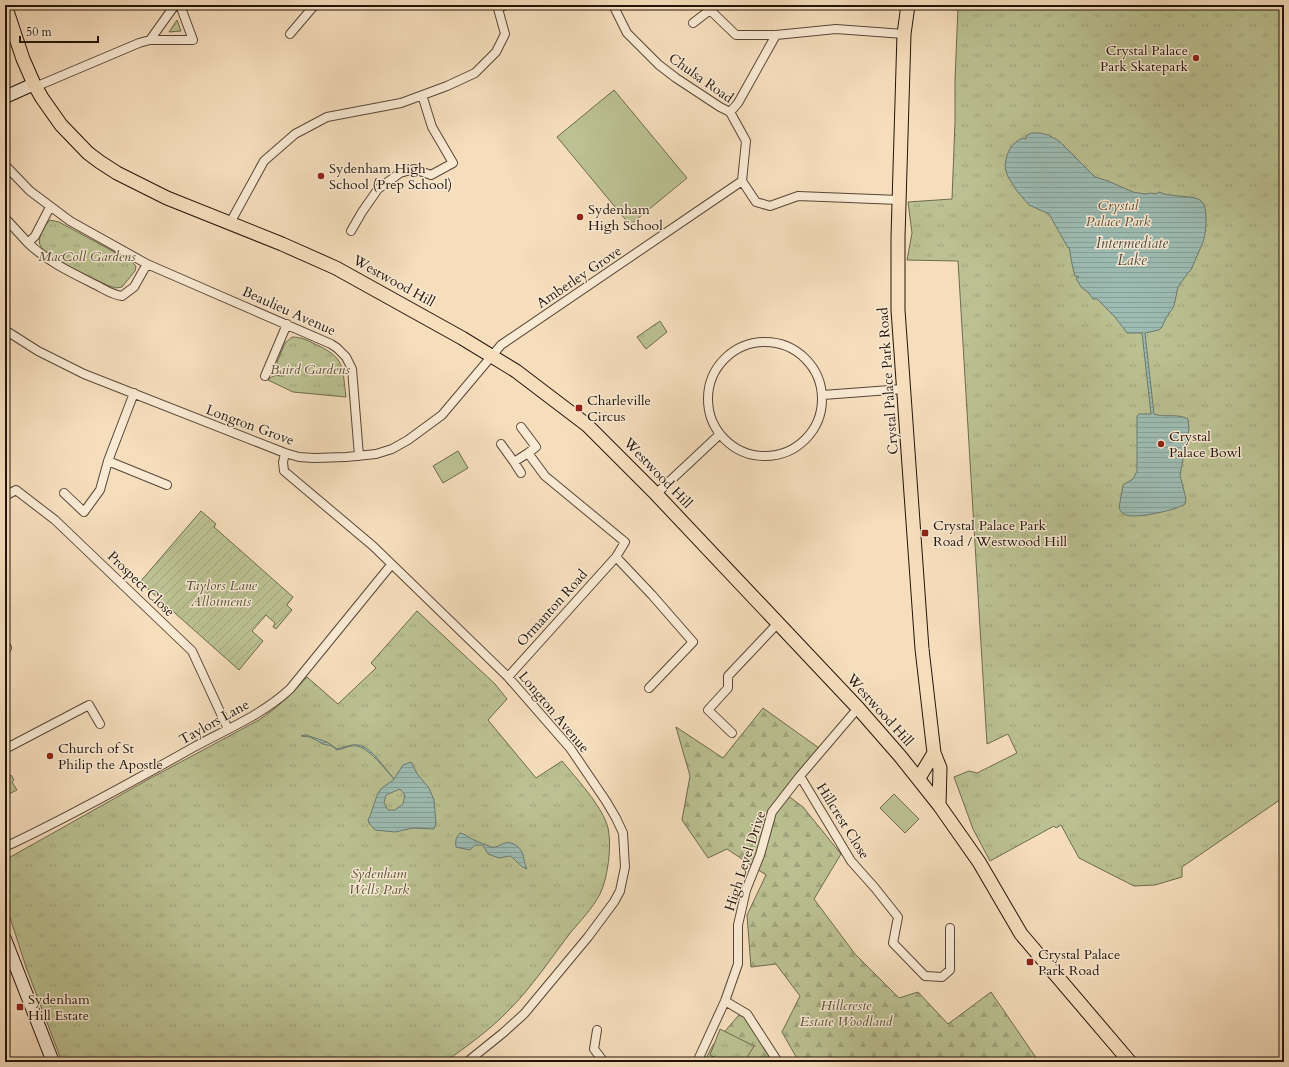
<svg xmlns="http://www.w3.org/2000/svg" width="1289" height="1067" font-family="Cardo,serif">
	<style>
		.grass { fill: #bbc192; stroke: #6e6a4e }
		.forest { fill: url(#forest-firs); stroke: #6e6a4e }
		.park { fill: url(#park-tufts); stroke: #6e6a4e }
		.garden { fill: url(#garden-furrows); stroke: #6e6a4e }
		.water { fill: url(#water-rules); stroke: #6c796f; fill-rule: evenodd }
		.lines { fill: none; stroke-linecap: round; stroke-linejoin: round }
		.street-casing { stroke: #574636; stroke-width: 10 }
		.secondary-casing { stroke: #221409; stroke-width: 14 }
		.primary-casing { stroke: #221409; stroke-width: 15 }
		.street { stroke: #f9ead4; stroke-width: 8 }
		.secondary { stroke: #f9ead4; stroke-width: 12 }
		.primary { stroke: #f6debd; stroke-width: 13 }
		.poi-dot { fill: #8f2418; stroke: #f9ead4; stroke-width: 1.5 }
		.labels { text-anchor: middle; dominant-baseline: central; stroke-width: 3; stroke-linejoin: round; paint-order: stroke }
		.poi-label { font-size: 14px; fill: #221409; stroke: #f9ead4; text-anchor: start }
		.street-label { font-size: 14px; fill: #221409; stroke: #f9ead4 }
		.park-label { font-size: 14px; font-style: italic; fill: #585139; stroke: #f9ead4 }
		.water-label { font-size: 15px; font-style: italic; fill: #4d4f44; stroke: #f9ead4 }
	</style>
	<defs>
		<pattern id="forest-firs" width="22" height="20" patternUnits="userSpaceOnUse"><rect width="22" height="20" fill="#bbc192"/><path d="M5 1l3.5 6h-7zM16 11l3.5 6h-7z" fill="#a0a57d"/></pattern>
		<pattern id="park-tufts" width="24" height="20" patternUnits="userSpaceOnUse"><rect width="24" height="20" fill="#bbc192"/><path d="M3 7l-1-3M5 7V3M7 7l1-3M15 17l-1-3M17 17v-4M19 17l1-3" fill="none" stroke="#a0a57d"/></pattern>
		<pattern id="garden-furrows" width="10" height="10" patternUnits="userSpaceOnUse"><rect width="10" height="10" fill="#bbc192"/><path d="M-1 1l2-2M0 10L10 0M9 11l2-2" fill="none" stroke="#a0a57d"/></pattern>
		<pattern id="water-rules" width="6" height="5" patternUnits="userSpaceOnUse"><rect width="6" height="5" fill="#9dbcb3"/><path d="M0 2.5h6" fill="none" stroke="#87a199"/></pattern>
	</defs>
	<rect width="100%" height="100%" fill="#f6debd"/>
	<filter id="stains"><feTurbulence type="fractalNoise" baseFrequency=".005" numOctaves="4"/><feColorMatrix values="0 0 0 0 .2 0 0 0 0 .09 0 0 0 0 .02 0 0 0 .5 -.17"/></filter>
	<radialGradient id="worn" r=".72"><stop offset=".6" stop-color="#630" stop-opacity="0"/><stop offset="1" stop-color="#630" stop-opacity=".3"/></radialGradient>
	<path class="grass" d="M614,90L687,178L630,225L557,137Z
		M458,451L468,468L443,483L433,466Z
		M5,768L10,776L11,775L14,780L12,782L17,790L5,796Z
		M894,794L919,819L905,833L880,808Z"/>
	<path class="forest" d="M763,708L819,748L783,792L803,807L841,854L814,899L855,954L899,998L918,992L948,1024L991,992L1039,1062H799L782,1032L800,996L776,964L751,967L747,915L766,875L727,849L708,858L682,820L690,776L676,727L723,758Z
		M745,1008L774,1060L772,1062H704L713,1045Z"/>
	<path class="park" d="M916,5H1284V797L1182,867V877L1155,885L1134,886L1079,858L1061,825L1056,828L1054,826L990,861L973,829L954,777L969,771L977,773L1017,753L1008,734L987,744L958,261L907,260L912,233L908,202L952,199L955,122V80L958,7Z
		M50,220L59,222L131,261L136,266L135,271L122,287L116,288L109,286C96,280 44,256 40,245C37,237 45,225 50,220Z
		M660,321L667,332L646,349L637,337Z
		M292,337C301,337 307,340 315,344C346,358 342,367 346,397L293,392L268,380C273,375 276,375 283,376L285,370L279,367L277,362L285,343Z
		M417,611L495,684L507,699L488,720L536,778L562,761C576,778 603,807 608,828C612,845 608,878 600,894C592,909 582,919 571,932C551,958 532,987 509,1010C490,1030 467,1046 445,1062H62L26,967L5,902V860L149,779L259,720C277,708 292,694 307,677L338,704L376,668L371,663Z
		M720,1029L754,1046L744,1062H723L710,1055Z"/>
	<path class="garden" d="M177,20L181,31L169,32Z
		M201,511L216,524L214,527L293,597L287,605L292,610L276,629L273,627L275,623L266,615L252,631L263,641L239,670L140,582Z"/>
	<path class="water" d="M1031,133H1040L1048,135L1059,141L1095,177L1108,181L1133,192L1145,194L1152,193L1156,194L1159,192C1169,197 1186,195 1198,199C1210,203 1206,233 1203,242C1199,251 1195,261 1191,270L1188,273L1178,287L1174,306L1166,318L1162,327L1159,330L1145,333L1154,414C1165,418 1177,413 1188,419L1189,429L1180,475L1186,499L1185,504C1177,510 1136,519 1126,515C1122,514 1121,511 1119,508L1123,485L1133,479L1137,471V416L1139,414H1151L1142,333H1127L1115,317L1097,299H1093L1087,291H1086L1081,287L1076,278L1079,277L1078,276H1075L1072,264L1069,247L1068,248L1049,214L1029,205L1017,191L1007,175L1005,166L1007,155L1011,147L1017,141L1023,138L1026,139V136Z
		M306,735L327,742L337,749C344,747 351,744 358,745C371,746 386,770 394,779L403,765L411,762L418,775L429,788L434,800L436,823L434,829L413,828L395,832L375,830L369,823L368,820C373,811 375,796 381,789C385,785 390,783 394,779C386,770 367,746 356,746C349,745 344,749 337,750L332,746L323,744L310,737L301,736ZM400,789L405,795L403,804L395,810H388L384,803L386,795Z
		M460,833C466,834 469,838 474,840C479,842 486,845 491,847C500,849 505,837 517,846C525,852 523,862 527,869C518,866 517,860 510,856L499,858L488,854L483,845H475L470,850L456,847C455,841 456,837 460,833Z"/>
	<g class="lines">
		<defs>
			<path id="street" d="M613,5L627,33L659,65L676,78L720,107L730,112L746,141L742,181L756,202L770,206L798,196L899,200
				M707,5L710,10L736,35H776L836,29L904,34
				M498,8L506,5
				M693,23L710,10
				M290,34L313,7L316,5
				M150,40H193L180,5
				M35,87L139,43L150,40L175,5
				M730,112L738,103L776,35
				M5,165L30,191L70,221L147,264L331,344L337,348L346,357L352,369L359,456
				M50,207L35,236L28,243C48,262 72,273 96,285C104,289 112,295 122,296L134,287L147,264
				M6,219L28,243
				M230,223L264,161L295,134L327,117L401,103L447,86L475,73L496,52L505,34L497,5
				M351,231L362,212L378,189L400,173L414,169L431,175L453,163L432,127L422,95
				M5,330L38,351L84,374L285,453L299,457L314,458L346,457L376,454L392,449L408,440L442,415L501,345L742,181
				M708 399a57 57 0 1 1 114 0a57 57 0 1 1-114 0Z
				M265,376L287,324
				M134,393L108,461L167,485
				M823,395L903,389
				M521,427L536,447L528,453
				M501,444L514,462L528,453L545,476L625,542L616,557
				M285,453L283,462L284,471L373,546L508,677L570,748L606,801L616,818L623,833L625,867L620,891L614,902L588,937L524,1014L503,1033L467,1062
				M514,462L521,473
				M64,493L84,512L100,490L108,461
				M656,494L719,435
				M5,496L16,490L55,520L192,651L228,729
				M5,644L7,648
				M508,677L616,557L652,595L693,642L649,688
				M732,733L708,710L728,688V676L778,623
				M5,749L89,705L100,724
				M800,776L851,861L875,888L898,917L893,943L925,976L942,977L950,970V928
				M5,847C69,817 132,782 194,747C227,729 262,715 290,689L391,565
				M725,1001L747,1014L778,1062
				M597,1030L594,1049L604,1062
				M697,1062L725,1001L738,964V925L746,890L760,855L772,812L800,776L858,708"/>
			<path id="secondary" d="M5,97L34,84
				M5,939L53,1062"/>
			<path id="primary" d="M5,5L23,59L34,84L42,98L61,125L88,153L100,162L117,173L167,198L282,244L336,268L462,338L516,371L587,425L656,494L858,708L900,756L939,805L979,862L1021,934L1130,1062
				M908,5L904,34L898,237V310L922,649L934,753L940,768L939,805
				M919,778L934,753"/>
		</defs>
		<use href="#street" class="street-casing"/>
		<use href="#secondary" class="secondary-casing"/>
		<use href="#primary" class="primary-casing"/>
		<use href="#street" class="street"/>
		<use href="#secondary" class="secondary"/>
		<use href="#primary" class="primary"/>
	</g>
	<g class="poi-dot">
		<circle cx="1196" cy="58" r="4"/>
		<circle cx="321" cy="176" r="4"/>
		<circle cx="580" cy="217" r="4"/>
		<rect x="575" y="404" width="8" height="8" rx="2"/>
		<circle cx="1161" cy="444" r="4"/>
		<rect x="921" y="529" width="8" height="8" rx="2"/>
		<circle cx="50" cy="756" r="4"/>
		<rect x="1026" y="958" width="8" height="8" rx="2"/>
		<rect x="16" y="1003" width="8" height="8" rx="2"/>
	</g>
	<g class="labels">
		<g class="poi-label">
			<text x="1188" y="50" text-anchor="end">Crystal Palace<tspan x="1188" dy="16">Park Skatepark</tspan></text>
			<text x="329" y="168">Sydenham High<tspan x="329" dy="16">School (Prep School)</tspan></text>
			<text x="588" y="209">Sydenham<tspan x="588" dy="16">High School</tspan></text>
			<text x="587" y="400">Charleville<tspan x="587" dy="16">Circus</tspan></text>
			<text x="1169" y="436">Crystal<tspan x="1169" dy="16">Palace Bowl</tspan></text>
			<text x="933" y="525">Crystal Palace Park<tspan x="933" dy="16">Road / Westwood Hill</tspan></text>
			<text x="58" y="748">Church of St<tspan x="58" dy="16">Philip the Apostle</tspan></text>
			<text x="1038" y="954">Crystal Palace<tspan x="1038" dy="16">Park Road</tspan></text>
			<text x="28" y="999">Sydenham<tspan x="28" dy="16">Hill Estate</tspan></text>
		</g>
		<g class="street-label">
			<text transform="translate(701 78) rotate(35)">Chulsa Road</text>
			<text transform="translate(579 277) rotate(-34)">Amberley Grove</text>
			<text transform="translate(394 281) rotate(29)">Westwood Hill</text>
			<text transform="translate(289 311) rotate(24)">Beaulieu Avenue</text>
			<text transform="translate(888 381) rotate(-94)">Crystal Palace Park Road</text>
			<text transform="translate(250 425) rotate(20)">Longton Grove</text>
			<text transform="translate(658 473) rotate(46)">Westwood Hill</text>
			<text transform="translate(141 584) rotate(44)">Prospect Close</text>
			<text transform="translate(552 608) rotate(-48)">Ormanton Road</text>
			<text transform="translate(880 710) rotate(48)">Westwood Hill</text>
			<text transform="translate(554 712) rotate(50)">Longton Avenue</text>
			<text transform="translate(214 722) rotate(-29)">Taylors Lane</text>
			<text transform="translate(843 821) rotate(58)">Hillcrest Close</text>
			<text transform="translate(745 861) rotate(-72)">High Level Drive</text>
		</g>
		<g class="park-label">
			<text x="1118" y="205">Crystal<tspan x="1118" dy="16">Palace Park</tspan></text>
			<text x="87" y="256">MacColl Gardens</text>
			<text x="310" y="369">Baird Gardens</text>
			<text x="221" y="585">Taylors Lane<tspan x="221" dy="16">Allotments</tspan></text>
			<text x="379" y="873">Sydenham<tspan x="379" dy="16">Wells Park</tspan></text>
			<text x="846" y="1005">Hillcreste<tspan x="846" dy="16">Estate Woodland</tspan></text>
		</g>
		<g class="water-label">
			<text x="1132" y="243">Intermediate<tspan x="1132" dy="17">Lake</tspan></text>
		</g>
	</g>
	<rect width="1289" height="1067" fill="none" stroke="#f6debd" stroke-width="20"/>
	<rect x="6" y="6" width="1277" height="1055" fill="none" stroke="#221409" stroke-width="2"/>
	<rect x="10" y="10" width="1269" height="1047" fill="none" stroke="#221409"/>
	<path d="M20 36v6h78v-6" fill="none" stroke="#221409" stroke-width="2"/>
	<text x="26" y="36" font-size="12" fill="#221409" stroke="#f9ead4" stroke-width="3" paint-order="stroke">50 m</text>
	<rect width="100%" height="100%" filter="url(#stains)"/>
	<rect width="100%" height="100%" fill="url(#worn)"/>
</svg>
